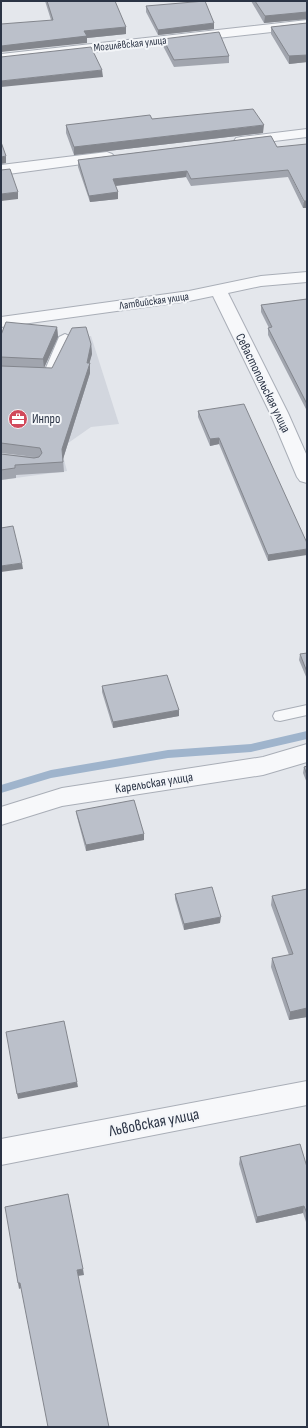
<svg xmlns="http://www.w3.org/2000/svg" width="308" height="1428" font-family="'Sofia Sans Condensed',sans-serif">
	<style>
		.built { fill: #d2d6de }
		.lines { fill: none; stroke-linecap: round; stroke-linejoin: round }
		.stream { fill: #9fb4cc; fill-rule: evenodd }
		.lane-casing { stroke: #a9aeb7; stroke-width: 2 }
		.street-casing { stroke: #a9aeb7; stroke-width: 2 }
		.lane { fill: #f7f8fa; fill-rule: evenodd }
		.street { fill: #f7f8fa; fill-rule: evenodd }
		.wall { fill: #a1a5ae }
		.shaded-wall { fill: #83868d }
		.building { fill: #bbc0ca; stroke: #83868d }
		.labels { text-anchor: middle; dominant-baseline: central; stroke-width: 4; stroke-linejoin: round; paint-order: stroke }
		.far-street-label { font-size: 11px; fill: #2b3445; stroke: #f4f6f9 }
		.street-label { font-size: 13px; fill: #2b3445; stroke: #f4f6f9 }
		.poi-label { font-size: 13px; fill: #2b3445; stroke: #f4f6f9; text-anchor: start }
		.near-street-label { font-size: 16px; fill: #2b3445; stroke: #f4f6f9 }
	</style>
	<rect width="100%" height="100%" fill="#e4e7ec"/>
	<path class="built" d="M91,336L119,424L91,427L61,448L67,471L1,480V376L83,384L71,338Z"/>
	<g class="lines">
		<path class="stream" d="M307,731V739L251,752L168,758L51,778L1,793V785L51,770L168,750L251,744Z"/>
		<defs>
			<path id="lane" d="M65,334L71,337L53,376L1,374V368L45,370L59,337Z
				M307,705V715L280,721L275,720L273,716L275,712Z"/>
			<path id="street" d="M307,20V28L1,62V54Z
				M307,129V137L241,145L236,144L234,141L236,138L241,137Z
				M107,152L112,154L115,157L112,160L1,175V165Z
				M307,272V282L261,286L228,293L288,413L307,456V483L300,481L297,477L270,413L213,296L189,301L1,327V317L189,291L261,276Z
				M307,744V762L263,775L62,806L1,825V807L62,788L263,757Z
				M307,1081V1105L1,1165V1139Z"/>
		</defs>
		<use href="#lane" class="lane-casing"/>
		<use href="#street" class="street-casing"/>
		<use href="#lane" class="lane"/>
		<use href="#street" class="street"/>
	</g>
	<path class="wall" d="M45,1H115L126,34L87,38V43L51,20Z
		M251,1H307V19L264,23Z
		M146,6L214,29L158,35L146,12Z
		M307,23V62L289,64L271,34V27Z
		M163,39L229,56V63L174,67L163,46Z
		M152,119L263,133L74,155L66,133V125Z
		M271,136L307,208H303L288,177L191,186L186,177L116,186L118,199L90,202L78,167V160Z
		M307,299V411L268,335V328H269L261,312V305Z
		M57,327L58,337L44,368H52L91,344L92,354L89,363H90V373L63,459L64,472L16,475V478L1,480V454L35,457L1,453V335Z
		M198,411L307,543L268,561L219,444L210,446L198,417Z
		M307,653V679L299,660L300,654Z
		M102,686L179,716L113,728L102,692Z
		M307,766V783L303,773L304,767Z
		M76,811L144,834V840L86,851L77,817Z
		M307,890V1017L289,1020L271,967L272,958L289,955L271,905L272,896Z
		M175,894L220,923L184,930L175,899Z
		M240,1157L307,1167V1225L303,1213L256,1223L239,1164Z"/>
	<path class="shaded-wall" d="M307,12V19L264,23L265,16Z
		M214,23V29L158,35V30Z
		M126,27V34L87,38V43L1,52V46L84,31Z
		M307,55V62L289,64V56Z
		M102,70L103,77L1,87V81Z
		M264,125L263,133L74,155V147Z
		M6,156V163L1,164V157Z
		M187,171L186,177L114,186L113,179Z
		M18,192V199L1,201V194Z
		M118,192V199L90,202L89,196Z
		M304,201H307V208H303Z
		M57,327L58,337L44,368L43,359Z
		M91,344L92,354L87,372L90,363V373L63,459L62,449L87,363Z
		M219,438V444L210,446V439Z
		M307,549V555L268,561V555Z
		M22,563L23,569L1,572V566Z
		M179,710V716L113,728V722Z
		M144,834V840L86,851V845Z
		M221,917L220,923L184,930V924Z
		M307,1008V1017L289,1020L290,1012Z
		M77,1082L78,1087L18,1099L17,1094Z
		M304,1206L303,1213L256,1223L257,1217Z
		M83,1269L84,1275L78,1276L77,1270Z
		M18,1283H20L21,1288L19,1289Z"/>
	<path class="building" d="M47,1H115L126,27L84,31L87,36L1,46V24L53,20Z
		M205,1L214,23L158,30L146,6Z
		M255,1H307V12L265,16Z
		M307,23V55L289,56L271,27Z
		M219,32L229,56L174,60L163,39Z
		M91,47L102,70L1,81V57Z
		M253,109L264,125L74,147L66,125L150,115L152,119Z
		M271,136L277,147L307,144V201H304L288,170L191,179L187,171L113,179L118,192L89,196L78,160Z
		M1,142L6,156L1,157Z
		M10,169L18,192L1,194V170Z
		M307,299V404L268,328L272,327L261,305Z
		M6,322L57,327L43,359L1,357V335Z
		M86,327L91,344L87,363H90L62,449L63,462L15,465V468L1,470V454L34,458L39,457L42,453L40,448L1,443V366L52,368L72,328Z
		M244,404L307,543V549L268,555L219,438L210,439L198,411Z
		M13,526L22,563L1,566V528Z
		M307,653V672L300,654Z
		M167,675L179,710L113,722L102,686Z
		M307,766V775L304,767Z
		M134,800L144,834L86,845L76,811Z
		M212,887L221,917L184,924L175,894Z
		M307,889V1008L290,1012L272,958L293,954L272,896Z
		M64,1021L77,1082L17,1094L6,1032Z
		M300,1144L307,1167V1214L304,1206L257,1217L240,1157Z
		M68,1194L83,1269L77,1270L109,1427H48L20,1283H18L5,1207Z"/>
	<defs>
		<symbol id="office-disc" viewBox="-11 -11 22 22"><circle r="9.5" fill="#d1495b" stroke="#f4f6f9"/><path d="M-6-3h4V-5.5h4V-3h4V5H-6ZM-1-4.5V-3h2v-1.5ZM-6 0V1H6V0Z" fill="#fff"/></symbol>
	</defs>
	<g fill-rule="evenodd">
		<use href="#office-disc" x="7" y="408" width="22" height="22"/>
	</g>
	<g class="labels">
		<g class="far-street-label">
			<text transform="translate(130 44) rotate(-6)">Могилёвская улица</text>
			<text transform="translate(154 301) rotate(-8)">Латвийская улица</text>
		</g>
		<g class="street-label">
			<text transform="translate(263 383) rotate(64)">Севастопольская улица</text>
			<text transform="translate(154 783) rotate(-9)">Карельская улица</text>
		</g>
		<g class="poi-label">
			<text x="32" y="419">Инпро</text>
		</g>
		<g class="near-street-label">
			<text transform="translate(154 1123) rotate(-11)">Львовская улица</text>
		</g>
	</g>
	<rect width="308" height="1428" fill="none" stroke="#2b3445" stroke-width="4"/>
</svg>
